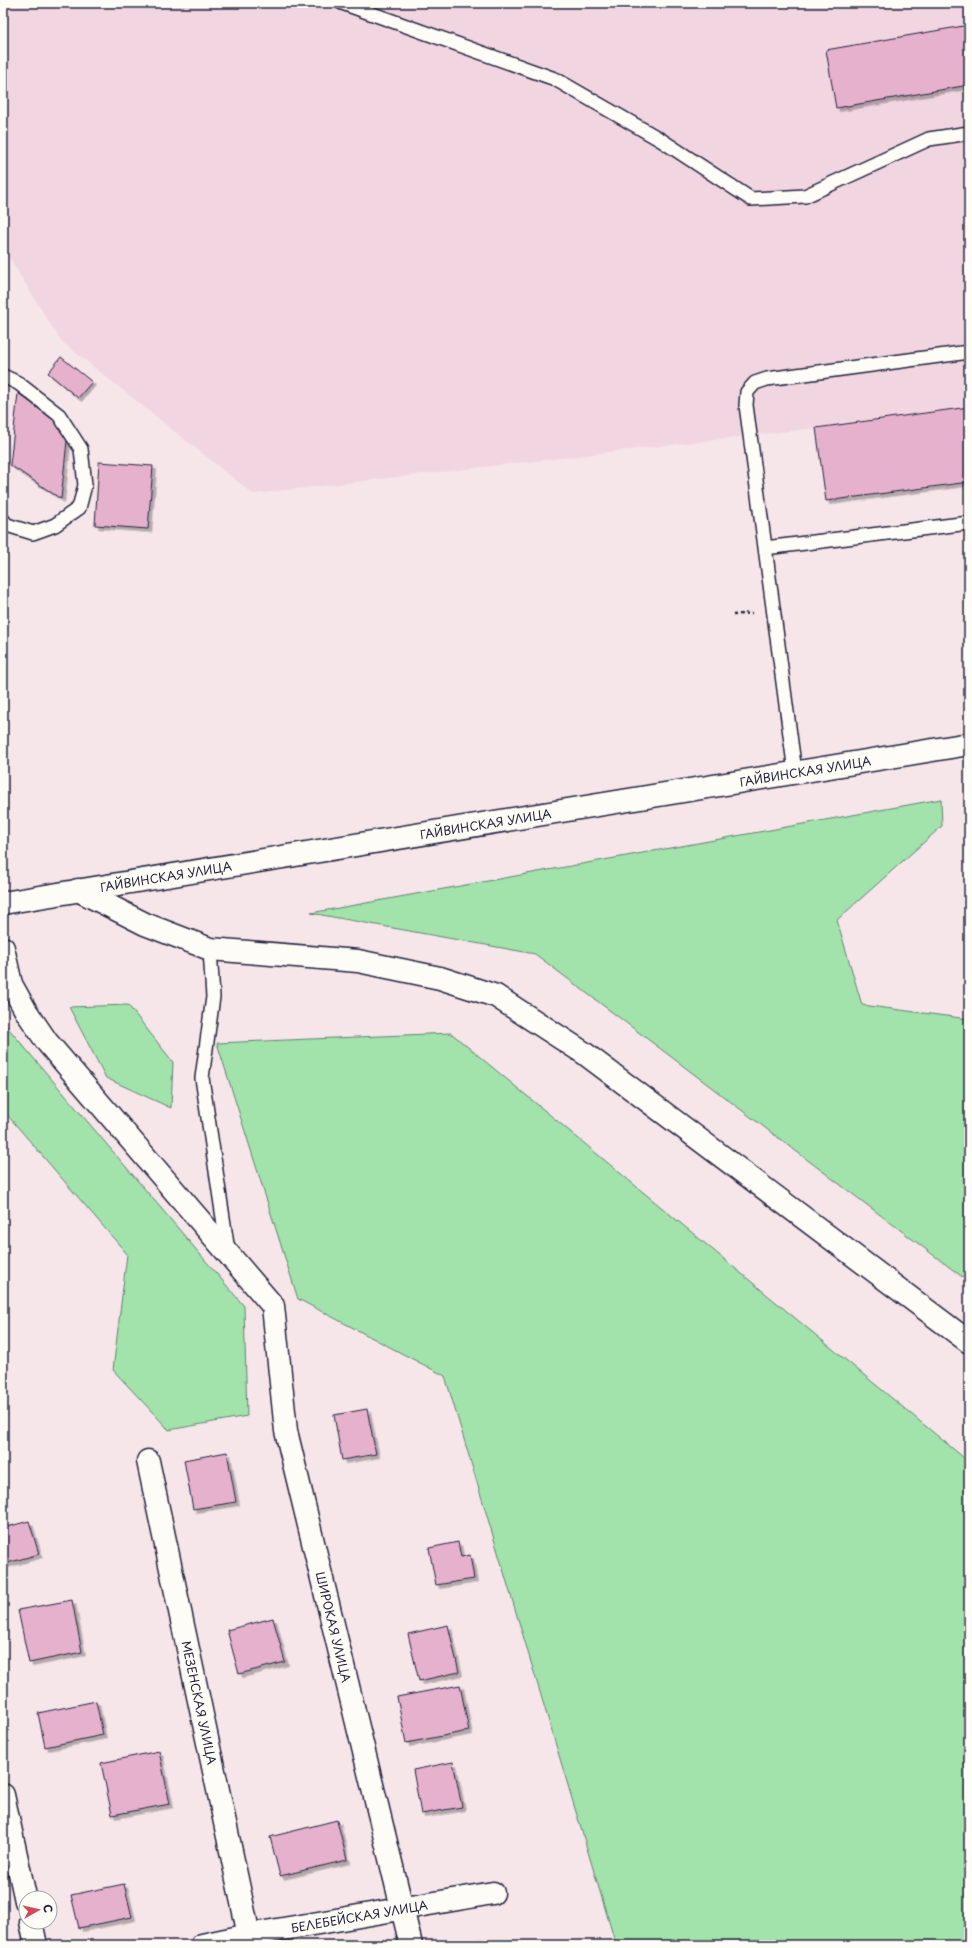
<svg xmlns="http://www.w3.org/2000/svg" width="972" height="1948" font-family="'Playpen Sans',sans-serif">
	<style>
		.built { fill: #f1d6e1 }
		.green { fill: #a2e2ab; stroke: #628273 }
		.building { fill: #e5b1cd; stroke: #22223b; filter: url(#shadow) }
		.lines { fill: none; stroke-linecap: round; stroke-linejoin: round }
		.service-casing { stroke: #22223b; stroke-width: 16 }
		.minor-casing { stroke: #22223b; stroke-width: 25 }
		.secondary-casing { stroke: #22223b; stroke-width: 25 }
		.path { stroke: #22223b; stroke-width: 2.5; stroke-dasharray: 3 3; stroke-linecap: butt }
		.service { stroke: #fdfcf7; stroke-width: 13 }
		.minor { stroke: #fdfcf7; stroke-width: 22 }
		.secondary { stroke: #fdfcf7; stroke-width: 22 }
		.labels { text-anchor: middle; dominant-baseline: central; stroke-width: 3; stroke-linejoin: round; paint-order: stroke }
		.street-label { font-size: 12px; fill: #22223b; stroke: #fdfcf7 }
	</style>
	<defs>
		<filter id="shadow"><feDropShadow dx="3.5" dy="3.5" stdDeviation="0" flood-color="#0004"/></filter>
	</defs>
	<rect width="100%" height="100%" fill="#f6e6ea"/>
	<filter id="ink" filterUnits="userSpaceOnUse"><feTurbulence type="fractalNoise" baseFrequency=".025" numOctaves="2"/><feDisplacementMap in="SourceGraphic" scale="8" xChannelSelector="R" yChannelSelector="G"/><feConvolveMatrix kernelMatrix="1 2 1 2 8 2 1 2 1" color-interpolation-filters="sRGB"/></filter>
	<g filter="url(#ink)">
		<path class="built" d="M3,3H969V407L816,428L253,494L61,341L3,248Z"/>
		<path class="green" d="M941,799L942,826L837,920L862,1005L969,1019V1282L535,954L311,913Z
			M128,1005L173,1062L171,1108L106,1078L69,1007Z
			M3,1022L244,1306L247,1416L169,1430L113,1370L127,1254L3,1110Z
			M451,1033L969,1462V1945H616L445,1376L298,1299L217,1043Z"/>
		<path class="building" d="M969,25V85L836,108L826,50Z
			M61,357L92,382L78,398L48,373Z
			M18,393L68,431L61,499L10,465Z
			M969,407V482L826,501L816,428Z
			M99,462L153,466L148,529L95,525Z
			M367,1409L376,1454L342,1460L334,1415Z
			M227,1452L236,1502L193,1509L184,1460Z
			M29,1521L39,1554L4,1564L3,1528Z
			M458,1542L461,1557L470,1555L474,1579L436,1585L429,1548Z
			M72,1600L82,1652L29,1663L18,1610Z
			M273,1618L285,1662L239,1674L227,1630Z
			M448,1625L459,1672L419,1681L408,1634Z
			M460,1685L469,1731L406,1743L397,1697Z
			M96,1701L103,1735L45,1747L38,1713Z
			M159,1751L170,1804L112,1815L101,1763Z
			M453,1762L462,1807L421,1814L413,1770Z
			M337,1820L347,1860L280,1876L270,1837Z
			M124,1884L132,1917L79,1928L71,1895Z
			M482,1939L484,1945H453Z"/>
		<g class="lines">
			<defs>
				<path id="service" d="M342,3L555,79L661,140L751,199L805,196L929,139L969,133
					M3,376L18,383L59,415L81,449L85,485L79,508L55,525L33,533L7,525L3,520
					M765,548L969,523
					M795,772L746,405L747,392L755,383L767,379L969,352
					M210,949L213,997L202,1078L228,1251"/>
				<g id="minor">
					<path d="M78,890L145,924L210,949L358,961L440,978L496,996L584,1053L969,1342"/>
					<path id="s1" d="M3,948L11,984L26,1011L47,1042L273,1306L286,1431L411,1945"/>
					<path id="s2" d="M148,1461L251,1945"/>
					<path d="M3,1795L26,1901"/>
					<path d="M31,1922L36,1945"/>
					<path id="s3" d="M202,1945L249,1935L493,1893"/>
				</g>
				<g id="secondary">
					<path id="s4" d="M3,903L969,744"/>
				</g>
			</defs>
			<use href="#service" class="service-casing"/>
			<use href="#minor" class="minor-casing"/>
			<use href="#secondary" class="secondary-casing"/>
			<path class="path" d="M733,615L752,613"/>
			<use href="#service" class="service"/>
			<use href="#minor" class="minor"/>
			<use href="#secondary" class="secondary"/>
		</g>
	</g>
	<g class="labels">
		<g class="street-label">
			<text stroke="none"><textPath href="#s4" startOffset="813">ГАЙВИНСКАЯ УЛИЦА</textPath></text>
			<text stroke="none"><textPath href="#s4" startOffset="489">ГАЙВИНСКАЯ УЛИЦА</textPath></text>
			<text stroke="none"><textPath href="#s4" startOffset="165">ГАЙВИНСКАЯ УЛИЦА</textPath></text>
			<text stroke="none"><textPath href="#s1" startOffset="780">ШИРОКАЯ УЛИЦА</textPath></text>
			<text stroke="none"><textPath href="#s2" startOffset="247">МЕЗЕНСКАЯ УЛИЦА</textPath></text>
			<text stroke="none"><textPath href="#s3" startOffset="160">БЕЛЕБЕЙСКАЯ УЛИЦА</textPath></text>
		</g>
	</g>
	<rect width="972" height="1948" fill="none" stroke="#fdfcf7" stroke-width="16"/>
	<rect x="8" y="8" width="956" height="1932" fill="none" stroke="#22223b" stroke-width="1.5" filter="url(#ink)"/>
	<g transform="translate(38 1910) rotate(82)"><circle r="19" fill="#fdfcf7" stroke="#a5a5ac"/>
	<path d="M0-3L7 15L0 10L-7 15Z" fill="#d1495b"/>
	<text y="-6" font-size="11" font-weight="bold" text-anchor="middle" fill="#22223b">С</text>
	</g>
</svg>
